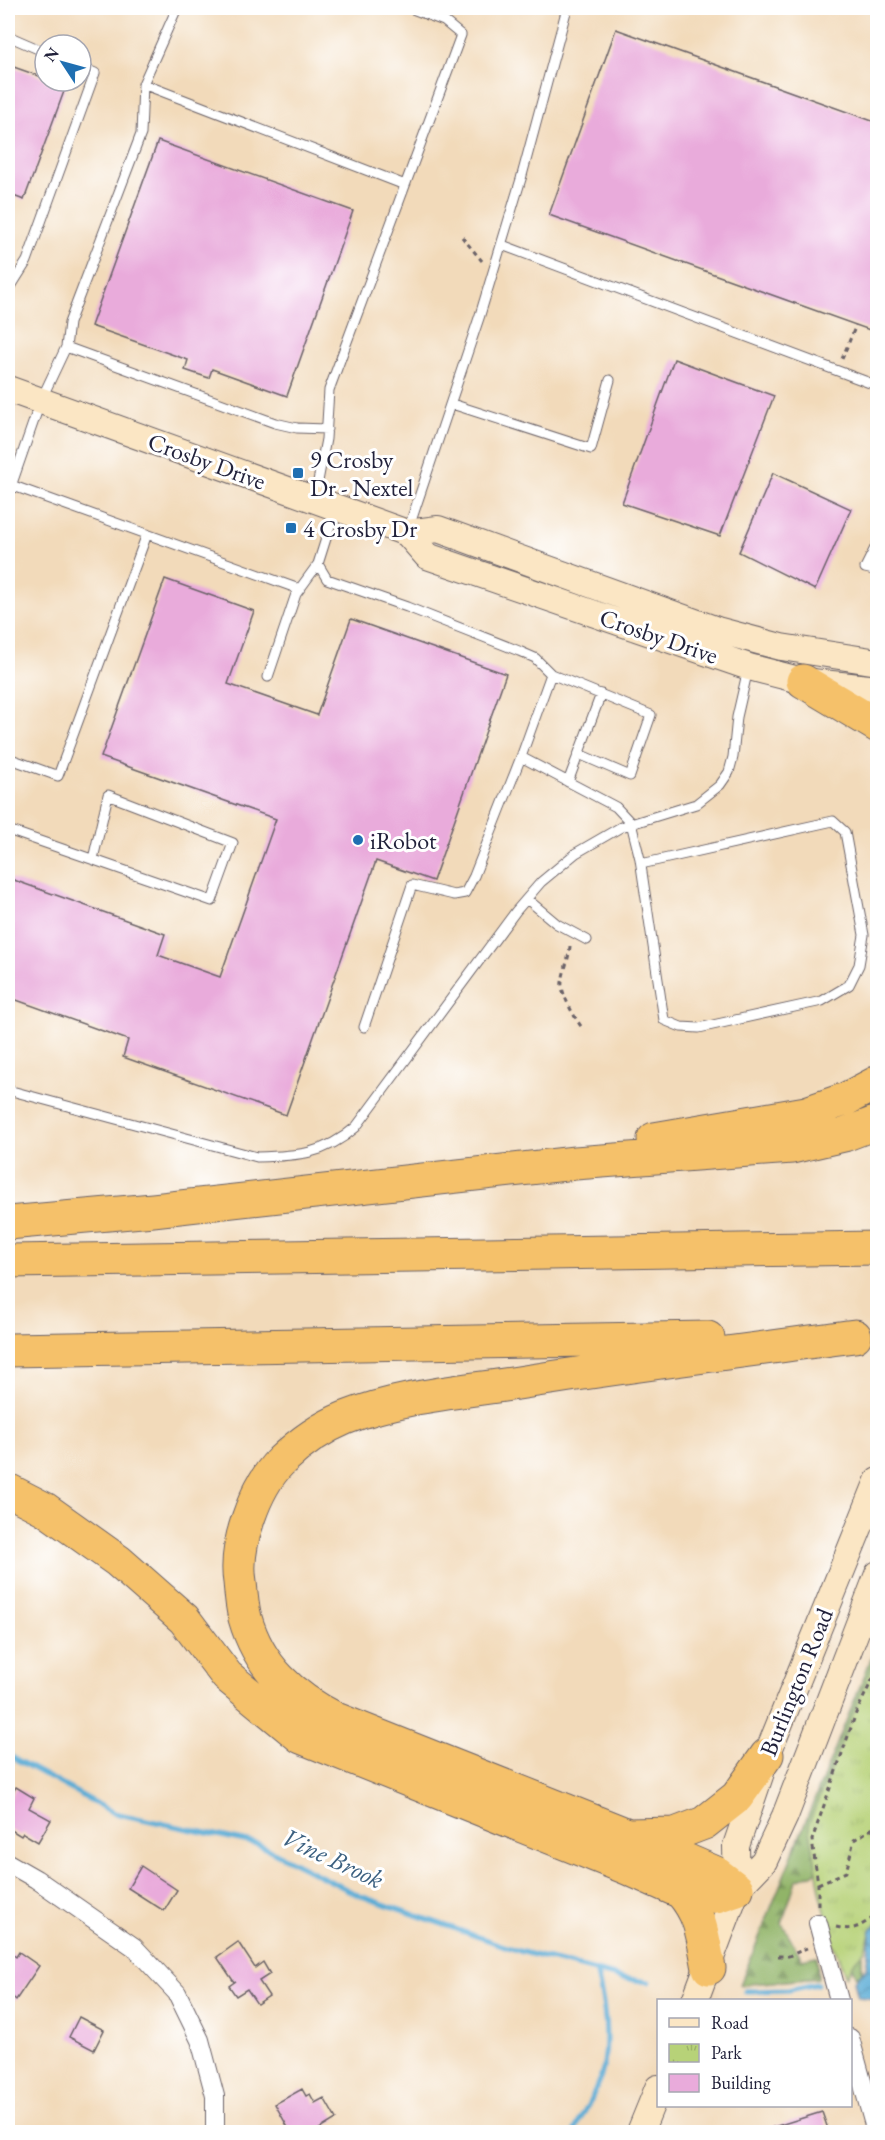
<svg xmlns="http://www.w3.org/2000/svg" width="885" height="2140" font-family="'EB Garamond',serif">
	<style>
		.forest { fill: url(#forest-firs); stroke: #5a6b52; stroke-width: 1.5 }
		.park { fill: url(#park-tufts); stroke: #6c7a5a; stroke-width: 1.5 }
		.water { fill: url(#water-waves); stroke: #3e6788; stroke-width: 1.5 }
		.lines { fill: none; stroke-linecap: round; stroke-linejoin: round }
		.stream { stroke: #5aacd5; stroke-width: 5 }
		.building { fill: #e9abdb }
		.lane-casing { stroke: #6b6267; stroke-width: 11 }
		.street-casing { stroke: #6b6267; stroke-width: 20 }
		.secondary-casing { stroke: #6b6267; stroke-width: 28 }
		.highway-casing { stroke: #6b6267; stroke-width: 35 }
		.path { stroke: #6b6267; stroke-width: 3; stroke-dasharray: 4.5 4.5; stroke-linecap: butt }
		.lane { stroke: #fff; stroke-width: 9 }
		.street { stroke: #fff; stroke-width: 18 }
		.secondary { stroke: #fbe6c4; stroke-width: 26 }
		.highway { stroke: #f5c16b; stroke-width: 33 }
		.poi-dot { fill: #1f6fb2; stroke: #fff; stroke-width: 2 }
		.labels { text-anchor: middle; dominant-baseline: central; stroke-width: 6; stroke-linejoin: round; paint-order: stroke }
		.poi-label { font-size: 24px; fill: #22223b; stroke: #fff; text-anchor: start }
		.street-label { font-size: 24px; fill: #22223b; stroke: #fff }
		.water-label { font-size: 26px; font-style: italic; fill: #3b6080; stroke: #fff }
	</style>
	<defs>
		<pattern id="forest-firs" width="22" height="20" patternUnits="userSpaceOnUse" patternTransform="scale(1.5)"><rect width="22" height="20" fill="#91b468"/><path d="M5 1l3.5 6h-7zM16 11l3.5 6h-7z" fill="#769257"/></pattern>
		<pattern id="park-tufts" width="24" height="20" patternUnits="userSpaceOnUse" patternTransform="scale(1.5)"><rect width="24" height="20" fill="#b7d278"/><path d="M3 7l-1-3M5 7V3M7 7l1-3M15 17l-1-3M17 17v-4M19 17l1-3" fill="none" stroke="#9db469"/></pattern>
		<pattern id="water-waves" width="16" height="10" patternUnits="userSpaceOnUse" patternTransform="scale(1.5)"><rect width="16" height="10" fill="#5aacd5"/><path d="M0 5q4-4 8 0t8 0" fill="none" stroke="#4a8cae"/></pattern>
	</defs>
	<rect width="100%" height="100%" fill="#fff"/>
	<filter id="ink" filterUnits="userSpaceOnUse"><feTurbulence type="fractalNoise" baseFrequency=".0167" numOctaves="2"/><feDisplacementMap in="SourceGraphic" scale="12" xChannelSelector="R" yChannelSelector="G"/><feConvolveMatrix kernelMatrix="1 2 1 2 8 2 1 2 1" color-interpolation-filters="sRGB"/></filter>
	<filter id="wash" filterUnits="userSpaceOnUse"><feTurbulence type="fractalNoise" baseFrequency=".008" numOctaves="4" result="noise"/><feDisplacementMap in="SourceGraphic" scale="24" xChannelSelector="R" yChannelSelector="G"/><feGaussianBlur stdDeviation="1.35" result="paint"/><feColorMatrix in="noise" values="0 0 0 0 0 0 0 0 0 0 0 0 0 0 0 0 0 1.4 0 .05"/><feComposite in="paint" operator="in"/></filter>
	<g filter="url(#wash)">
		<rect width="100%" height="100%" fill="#f2daba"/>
		<path class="forest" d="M877,1644L878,1880L862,1937V1975L856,1977L845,1949L826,1868L796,1880L782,1923L802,1959L817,1956L818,1978L740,1985Z"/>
		<path class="park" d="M877,1654V1923L871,1930L865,1950L855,1961L846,1977L833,1943L820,1891L809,1823Z"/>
		<path class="water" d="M877,1923V2012L875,2011V2001L869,1998L858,1997L854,1981L866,1968L871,1930Z"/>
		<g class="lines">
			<path class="stream" d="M8,1755L114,1813L258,1844L358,1895L519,1951L622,1978L649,1982
				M745,1991L788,1990L817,1984
				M574,2132C584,2112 600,2086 604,2064C609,2033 604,2000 596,1971"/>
		</g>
		<g id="blocks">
			<path class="building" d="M616,29L878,123V333L549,215Z
				M8,65L45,78V81H52L66,86L24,200L8,194Z
				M158,141L353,211L287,396L212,369L209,378L185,370L188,360L91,326Z
				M674,359L774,396L720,536L622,503Z
				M773,473L851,509L815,590L739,552Z
				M165,579L254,611L228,684L317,715L351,619L506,674L433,881L376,861L286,1115L123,1057L128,1040L8,997V890L11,879L165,934L158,955L220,977L276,819L101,757Z
				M16,1787L34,1798L29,1808L51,1820L38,1842L23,1833L21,1836L8,1828V1801Z
				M141,1866L177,1890L164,1911L128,1888Z
				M238,1942L255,1968L263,1962L270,1974L259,1981L269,1996L257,2004L247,1989L236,1996L229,1986L236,1981L234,1982L217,1957Z
				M8,1951L16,1957L19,1952L39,1966L16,2000L8,1993Z
				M79,2017L104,2030L94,2050L69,2037Z
				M302,2089L306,2096L310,2094L315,2103L324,2098L336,2119L313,2133H291L275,2104Z
				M822,2112L828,2129L815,2133H767V2129Z"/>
		</g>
	</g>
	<g filter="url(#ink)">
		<use href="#blocks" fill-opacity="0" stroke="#6b6267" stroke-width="1.5"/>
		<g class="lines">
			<defs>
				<path id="lane" d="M8,36L45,52
					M143,84L405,185
					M502,245L878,386
					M8,291L27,261L95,73L81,67
					M66,347L275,423L297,428L327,429
					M452,404L591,449L610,380
					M8,484L299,589
					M8,495L41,400L66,347L69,323L141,134L143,84L177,8
					M315,497L326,439L329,390L461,35L444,21L410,8
					M335,510L318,564L327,579L407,607L519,651L535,658L551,674
					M408,530L480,315L521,179L567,8
					M878,542L865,568L878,571
					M268,677L296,594L318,564
					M579,754L630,776L651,715L551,674L521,757L616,807L631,823L640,859L664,1020L681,1027L699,1028L822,1001L849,985L859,965L864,935L845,832L833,821L641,864
					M8,758L58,776L147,534
					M568,782L601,694
					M8,830L212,901L233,843L108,795L93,859
					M527,899L557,924L587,940
					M364,1027L412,885L454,895L465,893L474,876L521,757
					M8,1090L257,1157C297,1156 324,1155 356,1127L516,911L541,882L576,853L621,827L696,804L720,785L729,772L733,757L737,717L748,669"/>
				<path id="street" d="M8,1863L36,1879L134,1947L177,1993L200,2040L215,2096V2132
					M818,1923L839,2000
					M850,2038L876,2132"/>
				<path id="secondary" d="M8,389L407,533L438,529L717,630L781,647L878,662
					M407,533L427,556L749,667L803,681L878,689
					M737,1889L764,1861L785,1816L878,1574
					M695,2000L737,1889L736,1846L767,1755L878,1481
					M640,2132L658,2088"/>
				<path id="highway" d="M803,681L878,726
					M654,1139L806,1113L846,1099L878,1082
					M8,1223L153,1210L575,1163L792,1147L844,1135L878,1122
					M8,1261L878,1248
					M8,1350L708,1338
					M8,1490L45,1509L118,1561L184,1619L227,1676L301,1737L627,1868L681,1892L702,1897L716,1896L737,1889
					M767,1755L737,1797L704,1823L675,1834L628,1835L336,1719C292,1697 259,1667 245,1618C242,1606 241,1594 240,1582C234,1546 255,1487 281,1461C299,1444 323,1427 345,1418C400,1396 460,1392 518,1383C630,1365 743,1351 855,1336
					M637,1839L716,1873L737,1889
					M681,1892C702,1916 703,1938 709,1968"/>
			</defs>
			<use href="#lane" class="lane-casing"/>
			<use href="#street" class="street-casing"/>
			<use href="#secondary" class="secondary-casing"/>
			<use href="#highway" class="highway-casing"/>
			<path class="path" d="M462,237L482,261
				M842,359L856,325
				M570,946C569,959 564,969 562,982C560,993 576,1020 583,1029
				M818,1884L846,1872L854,1840L878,1825
				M818,1905V1884L812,1840L856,1713L878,1668
				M836,1927C856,1932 860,1925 878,1915
				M778,1956H789L807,1948"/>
			<use href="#lane" class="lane"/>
			<use href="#street" class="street"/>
			<use href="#secondary" class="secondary"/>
			<use href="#highway" class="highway"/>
		</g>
	</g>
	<g class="poi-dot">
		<rect x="292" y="467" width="12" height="12" rx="3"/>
		<rect x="285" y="522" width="12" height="12" rx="3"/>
		<circle cx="358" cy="840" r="6"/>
	</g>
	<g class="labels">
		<g class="poi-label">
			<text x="310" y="459">9 Crosby<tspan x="310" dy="28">Dr - Nextel</tspan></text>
			<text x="303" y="528">4 Crosby Dr</text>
			<text x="370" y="840">iRobot</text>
		</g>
		<g class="street-label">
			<text transform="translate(207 461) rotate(20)">Crosby Drive</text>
			<text transform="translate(659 636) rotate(19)">Crosby Drive</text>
			<text transform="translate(796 1682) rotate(-68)">Burlington Road</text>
		</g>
		<g class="water-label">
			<text transform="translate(333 1858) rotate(25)">Vine Brook</text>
		</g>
	</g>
	<rect width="885" height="2140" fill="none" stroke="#fff" stroke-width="30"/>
	<rect x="657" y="1999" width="195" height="108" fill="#ffffff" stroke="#a7a7b1" stroke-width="1.5"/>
	<rect x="669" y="2018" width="30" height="9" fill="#fbe6c4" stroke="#a7a7b1" stroke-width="1.5"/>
	<text x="711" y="2029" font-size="18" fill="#22223b">Road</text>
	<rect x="669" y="2044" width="30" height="18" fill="url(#park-tufts)" stroke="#a7a7b1" stroke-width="1.5"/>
	<text x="711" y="2059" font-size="18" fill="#22223b">Park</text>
	<rect x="669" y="2074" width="30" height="18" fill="#e9abdb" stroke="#a7a7b1" stroke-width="1.5"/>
	<text x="711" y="2089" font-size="18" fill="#22223b">Building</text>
	<g transform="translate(63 63) rotate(306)"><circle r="28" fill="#ffffff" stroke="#a7a7b1" stroke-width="1.5"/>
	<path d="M0-4.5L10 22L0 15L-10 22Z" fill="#1f6fb2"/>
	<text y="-9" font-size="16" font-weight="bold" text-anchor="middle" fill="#22223b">N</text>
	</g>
</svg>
